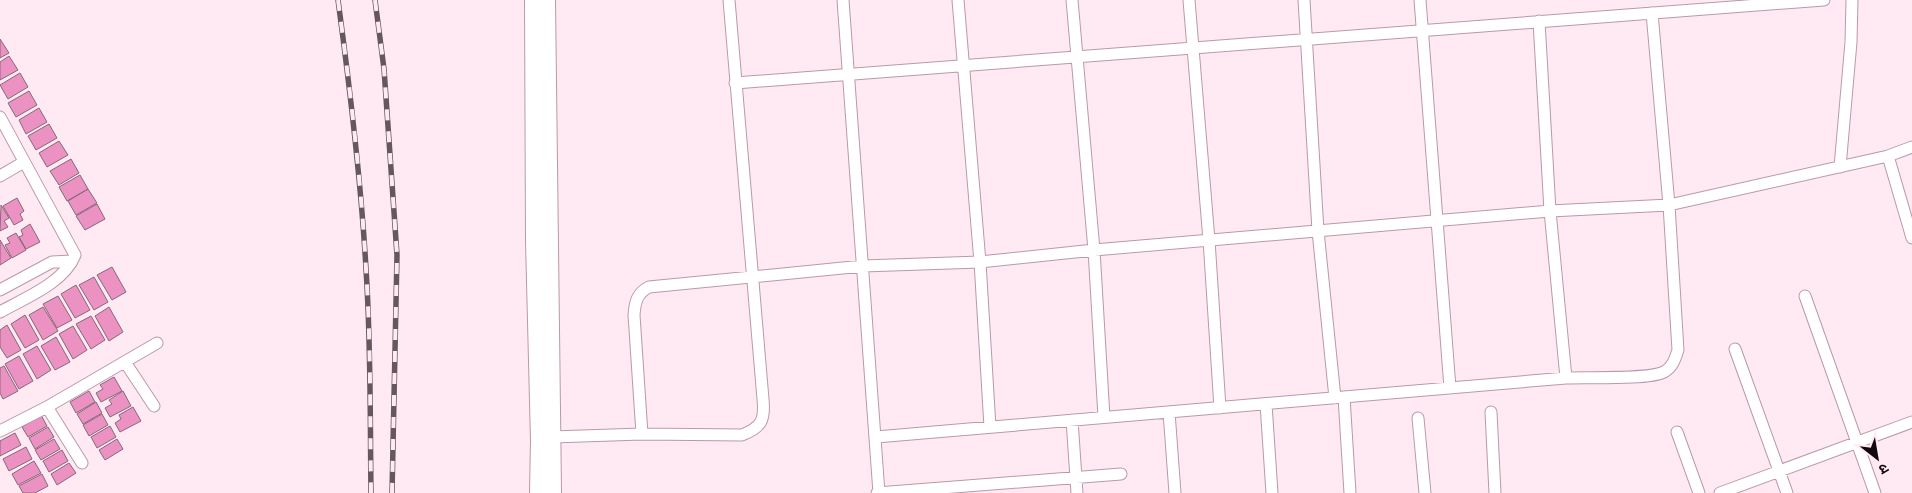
<svg xmlns="http://www.w3.org/2000/svg" width="1912" height="493" font-family="Lato,'Noto Sans Devanagari',sans-serif">
	<style>
		.building { fill: #eb92c3; stroke: #866877 }
		.lines { fill: none; stroke-linecap: round; stroke-linejoin: round }
		.street-casing { stroke: #b999a9; stroke-width: 13 }
		.secondary-casing { stroke: #b999a9; stroke-width: 18 }
		.street { stroke: #fff; stroke-width: 11 }
		.secondary { stroke: #fff; stroke-width: 16 }
		.rail-casing { stroke: #65575f; stroke-width: 5.5 }
		.rail { stroke: #ffeaf4; stroke-width: 4; stroke-dasharray: 11; stroke-linecap: butt }
	</style>
	<rect width="100%" height="100%" fill="#ffeaf4"/>
	<path class="building" d="M0,39L9,53L0,58Z
		M9,56L18,70L0,80V62Z
		M20,73L28,87L8,99L0,85Z
		M29,91L37,105L16,117L8,103Z
		M39,108L47,122L26,134L19,120Z
		M49,124L57,138L36,150L28,136Z
		M59,141L68,155L47,167L39,153Z
		M71,159L79,173L59,185L50,171Z
		M80,175L88,189L67,201L59,187Z
		M88,189L97,203L76,215L68,201Z
		M17,198L24,211L20,214L23,220L14,225L3,206Z
		M97,204L105,219L85,230L76,216Z
		M1,205L9,218L4,221L8,227L0,231Z
		M30,224L40,242L26,249L19,237L23,235L21,230Z
		M16,233L26,250L12,258L5,245L10,243L7,238Z
		M0,240L11,258L0,265Z
		M112,267L126,292L112,300L97,275Z
		M94,277L108,302L94,310L79,285Z
		M76,285L90,310L75,318L61,294Z
		M58,296L72,320L57,328L43,304Z
		M43,307L58,331L43,340L29,315Z
		M109,307L123,332L109,341L95,316Z
		M25,315L39,340L25,348L11,324Z
		M91,316L105,340L91,349L76,324Z
		M7,325L21,350L7,358L0,347V330Z
		M73,326L87,350L73,359L59,334Z
		M56,337L70,362L55,370L41,346Z
		M37,346L51,370L37,379L23,354Z
		M19,356L33,381L19,389L5,364Z
		M4,366L18,391L3,399L0,393V368Z
		M114,377L122,391L101,402L96,393L103,389L100,385Z
		M89,391L95,402L76,413L70,402Z
		M123,391L131,406L110,417L105,408L112,404L109,400Z
		M96,402L102,413L83,424L77,414Z
		M133,407L141,421L120,432L115,423L121,419L119,415Z
		M102,414L108,425L89,436L83,425Z
		M41,415L47,426L28,437L22,427Z
		M110,426L116,437L97,448L91,437Z
		M48,427L54,437L35,449L29,438Z
		M15,433L21,445L0,456V441Z
		M54,439L60,449L41,460L35,450Z
		M117,439L123,449L105,460L99,450Z
		M26,447L32,459L9,471L3,459Z
		M62,450L68,461L49,472L43,461Z
		M34,461L41,473L18,485L12,474Z
		M69,463L76,473L57,485L51,474Z
		M42,474L48,486L35,493H23L19,486Z"/>
	<g class="lines">
		<defs>
			<path id="street" d="M843,0L879,493
				M958,0L980,262L990,427
				M1072,0L1094,250L1104,417
				M1189,0L1209,240L1220,408
				M1304,0L1318,231L1335,398
				M1420,0L1450,388
				M1539,21L1550,211L1566,378
				M735,83L1824,0
				M0,117L75,255C64,283 25,298 0,312
				M1888,156L1912,238
				M1840,167L1851,42L1852,0
				M0,176L24,162
				M0,290L52,262L72,261
				M1805,296L1875,493
				M1735,349L1787,493
				M125,362L154,406
				M1344,397L1350,493
				M1266,404L1272,493
				M47,407L82,463
				M1169,412L1175,493
				M1491,412L1495,493
				M1418,418L1425,493
				M1072,420L1077,493
				M0,431L47,407L157,343
				M1677,432L1699,493
				M642,434L634,315C635,302 637,293 649,287L863,266L980,262L1094,250L1550,211L1669,205L1888,156L1912,147
				M552,437L642,434L742,435C762,427 765,420 763,399L729,0
				M876,437L1566,378C1588,377 1647,380 1664,372C1673,367 1675,359 1678,350L1669,205L1652,13
				M877,493L1121,474
				M1720,493L1912,422"/>
			<path id="secondary" d="M533,0L534,241L539,441L538,493
				M547,0L553,493"/>
		</defs>
		<use href="#street" class="street-casing"/>
		<use href="#secondary" class="secondary-casing"/>
		<use href="#street" class="street"/>
		<use href="#secondary" class="secondary"/>
		<defs>
			<path id="rail" d="M338,0C350,89 361,179 366,269C371,343 370,418 371,493
				M375,0L384,69L397,255L392,493"/>
		</defs>
		<use href="#rail" class="rail-casing"/>
		<use href="#rail" class="rail"/>
	</g>
	<g transform="translate(1877 458) rotate(149)" stroke="#ffeaf4" stroke-width="4" paint-order="stroke">
	<path d="M0-4L9 19L0 12L-9 19Z" fill="#12080e"/>
	<text y="-8" font-size="14" font-weight="bold" text-anchor="middle" fill="#12080e">उ</text>
	</g>
</svg>
